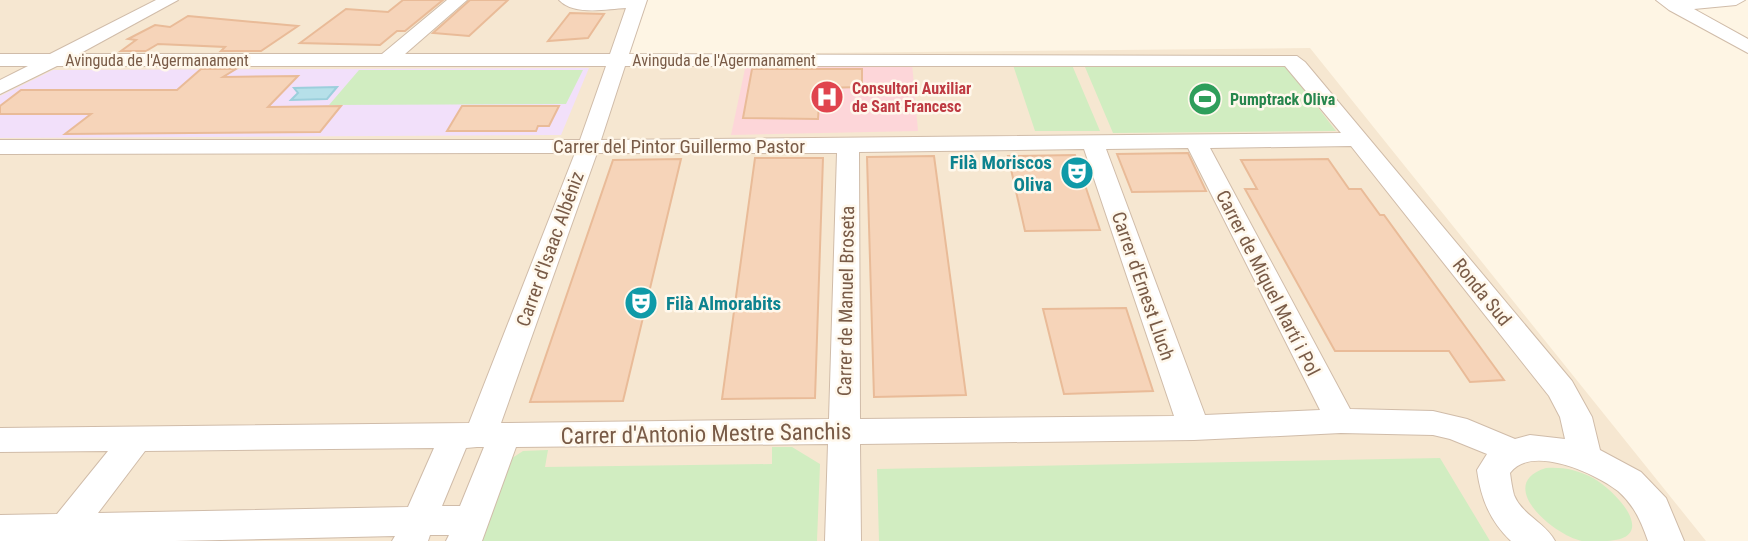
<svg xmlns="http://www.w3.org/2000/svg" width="1748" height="541" font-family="'Roboto Condensed',sans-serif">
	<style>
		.residential { fill: #f6e7d1 }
		.education { fill: #f2e0fa }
		.medical { fill: #fdd6d9 }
		.green { fill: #d1edc1 }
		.water { fill: #b6e0e9; stroke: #9ccfdc; stroke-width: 2 }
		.building { fill: #f6d4b9; stroke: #e9bb98; stroke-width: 2 }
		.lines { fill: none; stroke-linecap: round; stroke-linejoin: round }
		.minor-casing { stroke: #d0bca9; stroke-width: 2 }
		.minor { fill: #fff; fill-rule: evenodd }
		.labels { text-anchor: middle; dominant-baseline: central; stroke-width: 5; stroke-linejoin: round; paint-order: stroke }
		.far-street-label { font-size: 16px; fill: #795b47; stroke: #fff8ec }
		.far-health-label { font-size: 16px; font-weight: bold; fill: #be3a42; stroke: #fff8ec; text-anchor: start }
		.far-leisure-label { font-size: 16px; font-weight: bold; fill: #27864d; stroke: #fff8ec; text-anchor: start }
		.street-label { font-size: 19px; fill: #795b47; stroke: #fff8ec }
		.culture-label { font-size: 19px; font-weight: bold; fill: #0d838f; stroke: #fff8ec; text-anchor: end }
		.near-street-label { font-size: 23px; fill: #795b47; stroke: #fff8ec }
	</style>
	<rect width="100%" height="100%" fill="#fef5e4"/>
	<path class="residential" d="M0,0H648L628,55L1310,48L1706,541H0Z"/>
	<path class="education" d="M589,68L561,135L0,138V96L53,70Z"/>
	<path class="medical" d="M912,63L918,131L731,135L746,64Z"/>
	<path class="green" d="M1013,65H1072L1100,131H1035Z
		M1286,66L1336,131L1113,133L1085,67Z
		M359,70H583L566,104L329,105Z
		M772,447H792L820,464L817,541H474L500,466L523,451L548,450L545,467L772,464Z
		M1440,458L1490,541H879L877,469Z
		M1546,468C1563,467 1578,470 1593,478C1619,493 1661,541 1603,541C1597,541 1588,541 1582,541C1553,535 1494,484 1546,468Z"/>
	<path class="water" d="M337,87L327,99L291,100L298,93L294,88Z"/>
	<path class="building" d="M403,0H443L405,31H397L380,45L300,43L346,9L388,12Z
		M470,0H508L469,36L433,33Z
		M570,13L604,14L588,38L548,41Z
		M188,16L298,26L261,51H221L225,47L158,44L146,51H121L136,40L128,39L155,25L170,27Z
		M201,69H236L223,77L298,76L268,107L341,106L320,132L65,134L91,114H0V106L21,90H177Z
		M752,69H862V87L820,88L818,119L743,118Z
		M462,106H559L549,126H538L536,131H447Z
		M1188,153L1206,191L1132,192L1117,154Z
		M1075,155L1100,230L1025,231L1008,156Z
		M934,156L966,395L874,397L867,157Z
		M755,158H823L815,398L722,399Z
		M681,159L623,401L530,402L613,160Z
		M1328,159L1349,189H1361L1380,215H1384L1504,380L1470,382L1449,351H1335L1245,189H1257L1241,160Z
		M1126,308L1153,391L1064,394L1043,309Z"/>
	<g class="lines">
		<defs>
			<path id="minor" d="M156,0H178L79,54H382L447,0H467L405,54H610L626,8C607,9 574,16 559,0H647L629,54L1297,56L1305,62L1572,381L1592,417L1600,450L1641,472L1666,498L1684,541H1648C1641,521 1634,505 1618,491C1595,473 1531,444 1510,473C1511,480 1512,488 1514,495C1522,515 1546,523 1555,541H1511C1490,521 1481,499 1477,470L1487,454L1450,439L1433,435L1341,433L1194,440L860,444L861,541H825L828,444L516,447L482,541H446L449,535H430L428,541H392L395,536L175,541H0V515L57,514L108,451L0,452V428L469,423L575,153L0,154V140H580L606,66H57L0,94V80L28,66H0V54H50ZM625,66H1285L1341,133L601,140ZM1351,146L1549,396L1560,417L1565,439L1530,435L1515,439L1467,419L1433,411L1350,409L1210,148ZM1188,148L1320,410L1205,415L1106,149ZM1084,149L1174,416L860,419L859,152ZM597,153H837L829,419L501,423ZM477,447H484L460,506H442L466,448ZM434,448L408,507L98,513L145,451Z
				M1656,0H1745L1736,5L1694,9L1748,39V53L1669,10Z"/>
		</defs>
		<use href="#minor" class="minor-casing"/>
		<use href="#minor" class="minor"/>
	</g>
	<defs>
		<symbol id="hospital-disc" viewBox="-11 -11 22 22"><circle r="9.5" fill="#e0444e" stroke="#fff8ec"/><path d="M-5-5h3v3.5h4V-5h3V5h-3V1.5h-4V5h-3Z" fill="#fff"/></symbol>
		<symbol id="stadium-disc" viewBox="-11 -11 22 22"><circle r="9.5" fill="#2e9e5b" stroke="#fff8ec"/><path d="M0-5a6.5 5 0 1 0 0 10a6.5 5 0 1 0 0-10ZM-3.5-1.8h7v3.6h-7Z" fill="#fff"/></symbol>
		<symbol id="theatre-disc" viewBox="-11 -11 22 22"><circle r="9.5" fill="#0f9aa8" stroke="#fff8ec"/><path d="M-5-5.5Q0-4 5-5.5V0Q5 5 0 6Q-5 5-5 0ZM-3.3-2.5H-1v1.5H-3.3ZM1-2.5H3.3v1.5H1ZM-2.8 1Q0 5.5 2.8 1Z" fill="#fff"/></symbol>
	</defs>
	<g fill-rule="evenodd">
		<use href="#hospital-disc" x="808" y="78" width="38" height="38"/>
		<use href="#stadium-disc" x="1186" y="80" width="38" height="38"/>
		<use href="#theatre-disc" x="1058" y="154" width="38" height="38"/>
		<use href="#theatre-disc" x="622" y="284" width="38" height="38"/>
	</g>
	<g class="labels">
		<g class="far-street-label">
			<text x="157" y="60">Avinguda de l'Agermanament</text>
			<text x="724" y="60">Avinguda de l'Agermanament</text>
		</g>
		<g class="far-health-label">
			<text x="852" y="88">Consultori Auxiliar<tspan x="852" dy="18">de Sant Francesc</tspan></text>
		</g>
		<g class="far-leisure-label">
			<text x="1230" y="99">Pumptrack Oliva</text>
		</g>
		<g class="street-label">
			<text x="679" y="146">Carrer del Pintor Guillermo Pastor</text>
			<text transform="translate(550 249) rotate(-70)">Carrer d'Isaac Albéniz</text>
			<text transform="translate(1268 283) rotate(63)">Carrer de Miquel Martí i Pol</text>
			<text transform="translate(1143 286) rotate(71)">Carrer d'Ernest Lluch</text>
			<text transform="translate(1482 292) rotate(51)">Ronda Sud</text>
			<text transform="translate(846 301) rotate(-89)">Carrer de Manuel Broseta</text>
		</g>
		<g class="culture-label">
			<text x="1052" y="162">Filà Moriscos<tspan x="1052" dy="22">Oliva</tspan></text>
			<text x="666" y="303" text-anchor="start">Filà Almorabits</text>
		</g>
		<g class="near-street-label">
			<text transform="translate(706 434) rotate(-1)">Carrer d'Antonio Mestre Sanchis</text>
		</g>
	</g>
</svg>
